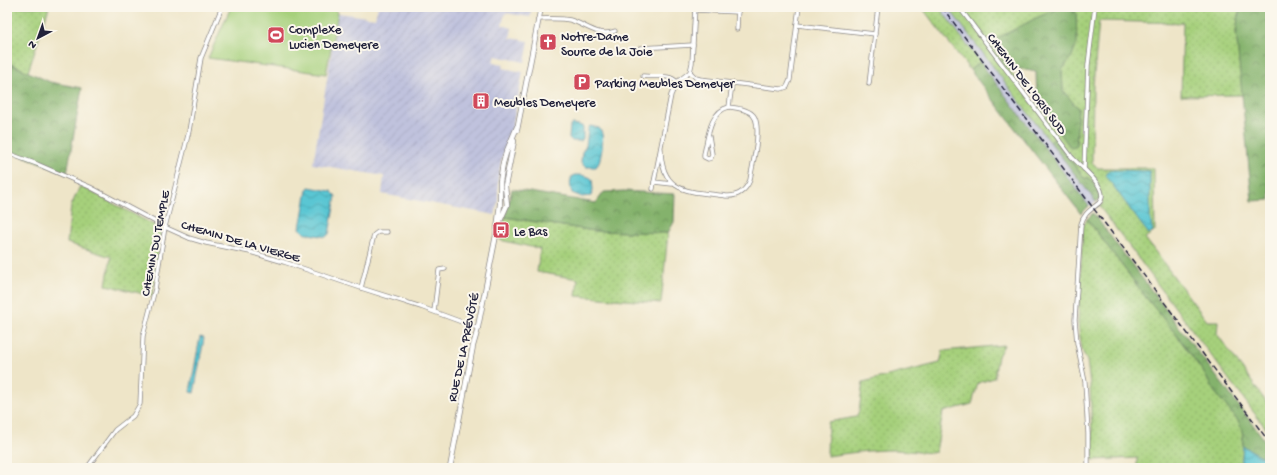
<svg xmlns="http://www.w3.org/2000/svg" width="1277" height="475" font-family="'Gochi Hand',sans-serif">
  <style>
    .industrial { fill: url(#industrial-furrows) }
    .railway { fill: #c0c2dd }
    .green { fill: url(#green-dots); stroke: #64795c; fill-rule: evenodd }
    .forest { fill: url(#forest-crowns); stroke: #536a54 }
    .pitch { fill: #a6d07c; stroke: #64795c }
    .water { fill: url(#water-waves); stroke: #3e7487 }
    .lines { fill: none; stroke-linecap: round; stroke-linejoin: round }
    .minor-casing { stroke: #888482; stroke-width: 5 }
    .tertiary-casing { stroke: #888482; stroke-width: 6 }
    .minor { stroke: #fff; stroke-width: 3.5 }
    .tertiary { stroke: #fff; stroke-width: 4.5 }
    .rail { stroke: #22223b; stroke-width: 1.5; stroke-dasharray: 6 3; stroke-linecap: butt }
    .labels { text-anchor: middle; stroke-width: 4; stroke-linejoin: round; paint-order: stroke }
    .poi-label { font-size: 13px; fill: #22223b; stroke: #fbf7ec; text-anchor: start }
    .street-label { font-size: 13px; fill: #22223b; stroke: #fbf7ec }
  </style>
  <defs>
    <pattern id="industrial-furrows" width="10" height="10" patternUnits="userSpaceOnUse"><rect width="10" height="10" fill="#c0c2dd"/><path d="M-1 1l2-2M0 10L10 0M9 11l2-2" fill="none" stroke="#a5a6bf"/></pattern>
    <pattern id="green-dots" width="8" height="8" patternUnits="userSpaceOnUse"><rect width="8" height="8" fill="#a6d07c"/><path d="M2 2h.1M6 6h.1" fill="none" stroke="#8fb26c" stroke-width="1.8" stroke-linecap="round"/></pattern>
    <pattern id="forest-crowns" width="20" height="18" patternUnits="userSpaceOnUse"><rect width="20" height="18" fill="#84b26c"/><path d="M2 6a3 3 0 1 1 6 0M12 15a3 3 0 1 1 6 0" fill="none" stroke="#6c905a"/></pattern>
    <pattern id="water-waves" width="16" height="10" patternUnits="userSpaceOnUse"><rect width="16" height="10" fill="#5ac6d3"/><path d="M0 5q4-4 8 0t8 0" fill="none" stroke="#4aa0ac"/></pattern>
  </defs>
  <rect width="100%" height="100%" fill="#fbf7ec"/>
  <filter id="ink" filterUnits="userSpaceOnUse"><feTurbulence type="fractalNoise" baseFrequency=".025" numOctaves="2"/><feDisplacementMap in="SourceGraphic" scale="8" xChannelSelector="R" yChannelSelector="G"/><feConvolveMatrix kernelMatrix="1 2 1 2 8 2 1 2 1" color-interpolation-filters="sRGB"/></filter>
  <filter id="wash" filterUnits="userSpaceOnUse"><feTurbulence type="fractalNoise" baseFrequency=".012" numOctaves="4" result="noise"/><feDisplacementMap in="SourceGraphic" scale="16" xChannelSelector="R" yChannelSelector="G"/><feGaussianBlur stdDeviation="0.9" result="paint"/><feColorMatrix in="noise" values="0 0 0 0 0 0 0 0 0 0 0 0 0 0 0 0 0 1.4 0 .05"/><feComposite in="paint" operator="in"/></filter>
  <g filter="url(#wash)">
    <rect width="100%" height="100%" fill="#eee5c8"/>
    <polygon class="industrial" points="378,7 532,7 530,17 505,13 502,25 512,28 510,38 529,41 525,62 495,56 493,62 504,64 503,68 523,72 510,139 502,157 498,178 498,201 495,215 382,194 384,176 313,164 338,13 375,18"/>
    <polygon class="railway" points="939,7 948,7 1027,111 1096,202 1089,206"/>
    <g class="green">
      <polygon points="7,7 49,7 28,72 7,62"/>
      <polygon points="926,7 939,7 980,62 970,70 923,9"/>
      <path d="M 948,7 L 1240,7 L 1236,31 L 1243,95 L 1181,96 L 1183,23 L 1099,21 L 1093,86 L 1092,162 L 1098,168 L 1154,168 L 1155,231 L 1145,238 L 1207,321 L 1218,321 L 1217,334 L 1270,407 L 1270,434 L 1099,206 L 1103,203 L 1097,188 L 1088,177 L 1085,179 L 1054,139 L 1050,142 ZM 990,42 L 1072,56 L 1062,70 L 1063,91 L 1078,108 L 1071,148 L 1037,102 L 1032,102 Z"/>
      <polygon points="80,186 154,225 161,231 152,296 106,285 111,257 67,243 71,206"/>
      <polygon points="505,217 595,231 668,233 661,303 576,296 578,279 537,272 540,249 500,240"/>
      <polygon points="1087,219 1148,300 1176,334 1204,373 1214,391 1239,422 1243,434 1243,446 1241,468 1137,468 1137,458 1093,460 1090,384 1087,361 1082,350 1078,323 1083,225"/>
      <path d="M 1004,345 L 998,356 L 994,378 L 978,383 L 972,404 L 943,412 L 936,452 C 927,454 904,450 893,450 C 870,450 849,453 827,456 L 828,422 L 856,417 L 859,411 L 863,382 L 940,363 L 943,351 Z"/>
    </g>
    <g class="forest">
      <polygon points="1061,7 1076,12 1077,43 1072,56 1062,70 1063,91 1078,108 1076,147 1071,148 1037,102 1036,72 1011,67 1008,69 990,42 1036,18"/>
      <polygon points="1240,7 1270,7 1270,200 1252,201 1236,31"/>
      <polygon points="7,62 50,82 82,88 67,173 7,150"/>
      <polygon points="980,62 1089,206 1081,214 970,70"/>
      <polygon points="1054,139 1085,179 1088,177 1097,188 1100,199 1096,202 1050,142"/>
      <polygon points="512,189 596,203 604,192 624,191 675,194 674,222 668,233 595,231 505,217"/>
      <polygon points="1093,213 1270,447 1270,461 1243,446 1243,434 1239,422 1214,391 1204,373 1176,334 1148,300 1087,219"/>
    </g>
    <polygon class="pitch" points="231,7 335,7 338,13 326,74 208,58"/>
    <g class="water">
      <polygon points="572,124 579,125 583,127 583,138 581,141 572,141 569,138 570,126"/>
      <path d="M 590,126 L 599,128 C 601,130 601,131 602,134 C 604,140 601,163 596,167 L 585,167 L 581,162 L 582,152 L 586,146 L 588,129 Z"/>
      <polygon points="1109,170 1150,171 1150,219 1153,231 1149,234 1141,224 1106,176"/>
      <path d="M 574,175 C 580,175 587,175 592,179 L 593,190 L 591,196 L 582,197 L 572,193 C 570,187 569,179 574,175 Z"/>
      <polygon points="309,187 331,191 336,196 329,234 326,237 304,233 300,228 307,190"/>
      <polygon points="200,337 204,338 194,393 190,392"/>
      <polygon points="1243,446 1270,461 1270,468 1241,468"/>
    </g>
  </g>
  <g filter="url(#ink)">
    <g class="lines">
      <g class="minor-casing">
        <g id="minor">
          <polyline points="695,7 692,63 690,72 696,78 700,79 781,89 787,87 790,80 799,7"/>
          <path d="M 959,7 L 1071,156 C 1079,166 1112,189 1099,203 C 1091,210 1084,213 1081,224 L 1075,320 L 1077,343 L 1085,382 L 1088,434 L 1088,468"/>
          <polyline points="695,10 738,12"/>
          <path d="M 538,19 C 549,19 560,18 570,20 C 585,24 599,38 615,31"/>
          <polyline points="797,25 875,34"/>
          <polyline points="737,29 738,7"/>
          <polyline points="640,48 693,45"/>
          <path d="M 643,76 C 654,78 669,73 677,82 L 690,72"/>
          <polyline points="869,84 878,7"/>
          <path d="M 709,136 L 712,154 L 711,158 L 708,159 L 704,157 L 704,154 C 708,137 710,111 729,107 L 732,84"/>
          <path d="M 661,149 C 661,195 691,191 726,196 C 738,197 746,190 750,180 C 752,166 763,126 753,115 C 747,109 737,108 729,107"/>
          <polyline points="7,153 37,164 90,187 169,229 189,238 206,243 250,252 284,262 361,288 421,307 478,328"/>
          <polyline points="1084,169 1088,65 1095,7"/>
          <polyline points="672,184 654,182 671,95 677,82"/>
          <polyline points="653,189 654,182"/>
          <polyline points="361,288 374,235 378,232 387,232"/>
          <polyline points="434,311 439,270 445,269"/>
          <polyline points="87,468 115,430 133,416 140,404 143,336 155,289 165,227 189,131 201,58 222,7"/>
        </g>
      </g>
      <g class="tertiary-casing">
        <g id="tertiary">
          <polyline points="517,130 541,7"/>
          <polyline points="499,223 507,205 505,186 514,141"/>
          <polyline points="450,468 473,346 477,332 497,230 500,204 500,182 503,163 506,153 517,127"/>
        </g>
      </g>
      <use href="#minor" class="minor"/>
      <use href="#tertiary" class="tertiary"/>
      <polyline class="rail" points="942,7 1270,443"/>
    </g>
  </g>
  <defs>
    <g id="stadium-square" transform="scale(0.9)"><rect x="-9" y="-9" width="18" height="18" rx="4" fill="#d1495b" stroke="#fbf7ec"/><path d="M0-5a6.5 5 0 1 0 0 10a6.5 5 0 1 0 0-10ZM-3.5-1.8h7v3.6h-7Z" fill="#fff"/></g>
    <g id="church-square" transform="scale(0.9)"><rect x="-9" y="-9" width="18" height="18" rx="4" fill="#d1495b" stroke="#fbf7ec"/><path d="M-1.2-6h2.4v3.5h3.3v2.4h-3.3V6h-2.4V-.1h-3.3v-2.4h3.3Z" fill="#fff"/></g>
    <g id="parking-square" transform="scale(0.9)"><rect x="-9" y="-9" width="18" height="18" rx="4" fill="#d1495b" stroke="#fbf7ec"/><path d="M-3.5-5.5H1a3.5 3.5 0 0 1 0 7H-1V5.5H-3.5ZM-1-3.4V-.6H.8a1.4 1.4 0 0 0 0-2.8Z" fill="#fff"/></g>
    <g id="building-square" transform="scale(0.9)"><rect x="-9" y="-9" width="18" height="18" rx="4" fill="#d1495b" stroke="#fbf7ec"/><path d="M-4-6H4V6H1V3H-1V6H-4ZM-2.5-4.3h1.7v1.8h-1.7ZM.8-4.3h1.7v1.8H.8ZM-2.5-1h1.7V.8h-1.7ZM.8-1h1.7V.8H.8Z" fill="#fff"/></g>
    <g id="bus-square" transform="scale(0.9)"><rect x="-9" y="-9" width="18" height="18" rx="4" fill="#d1495b" stroke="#fbf7ec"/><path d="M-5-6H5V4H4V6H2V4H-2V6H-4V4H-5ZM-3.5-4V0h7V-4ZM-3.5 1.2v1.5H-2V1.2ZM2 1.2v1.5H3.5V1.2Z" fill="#fff"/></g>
  </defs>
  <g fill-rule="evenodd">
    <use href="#stadium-square" x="276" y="35"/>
    <use href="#church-square" x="548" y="42"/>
    <use href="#parking-square" x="582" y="82"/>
    <use href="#building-square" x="481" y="101"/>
    <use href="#bus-square" x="501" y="230"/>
  </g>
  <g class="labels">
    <g class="poi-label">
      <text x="289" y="33">Complexe<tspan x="289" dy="15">Lucien Demeyere</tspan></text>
      <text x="561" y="40">Notre-Dame<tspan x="561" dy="15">Source de la Joie</tspan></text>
      <text x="595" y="87">Parking Meubles Demeyer</text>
      <text x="494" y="106">Meubles Demeyere</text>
      <text x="514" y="235">Le Bas</text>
    </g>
    <g class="street-label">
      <text transform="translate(1028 83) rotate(53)" y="5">CHEMIN DE L'ORIS SUD</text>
      <text transform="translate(241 240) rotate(16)" y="5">CHEMIN DE LA VIERGE</text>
      <text transform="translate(154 243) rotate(-79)" y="5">CHEMIN DU TEMPLE</text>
      <text transform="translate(462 347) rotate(-78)" y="5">RUE DE LA PRÉVÔTÉ</text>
    </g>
  </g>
  <rect width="1277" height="475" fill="none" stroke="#fbf7ec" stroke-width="24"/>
  <g transform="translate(38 38) rotate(221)" stroke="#fbf7ec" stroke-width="3" paint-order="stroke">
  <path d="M0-3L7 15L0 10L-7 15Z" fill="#22223b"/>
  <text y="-6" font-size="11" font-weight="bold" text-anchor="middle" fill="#22223b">N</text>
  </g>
</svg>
